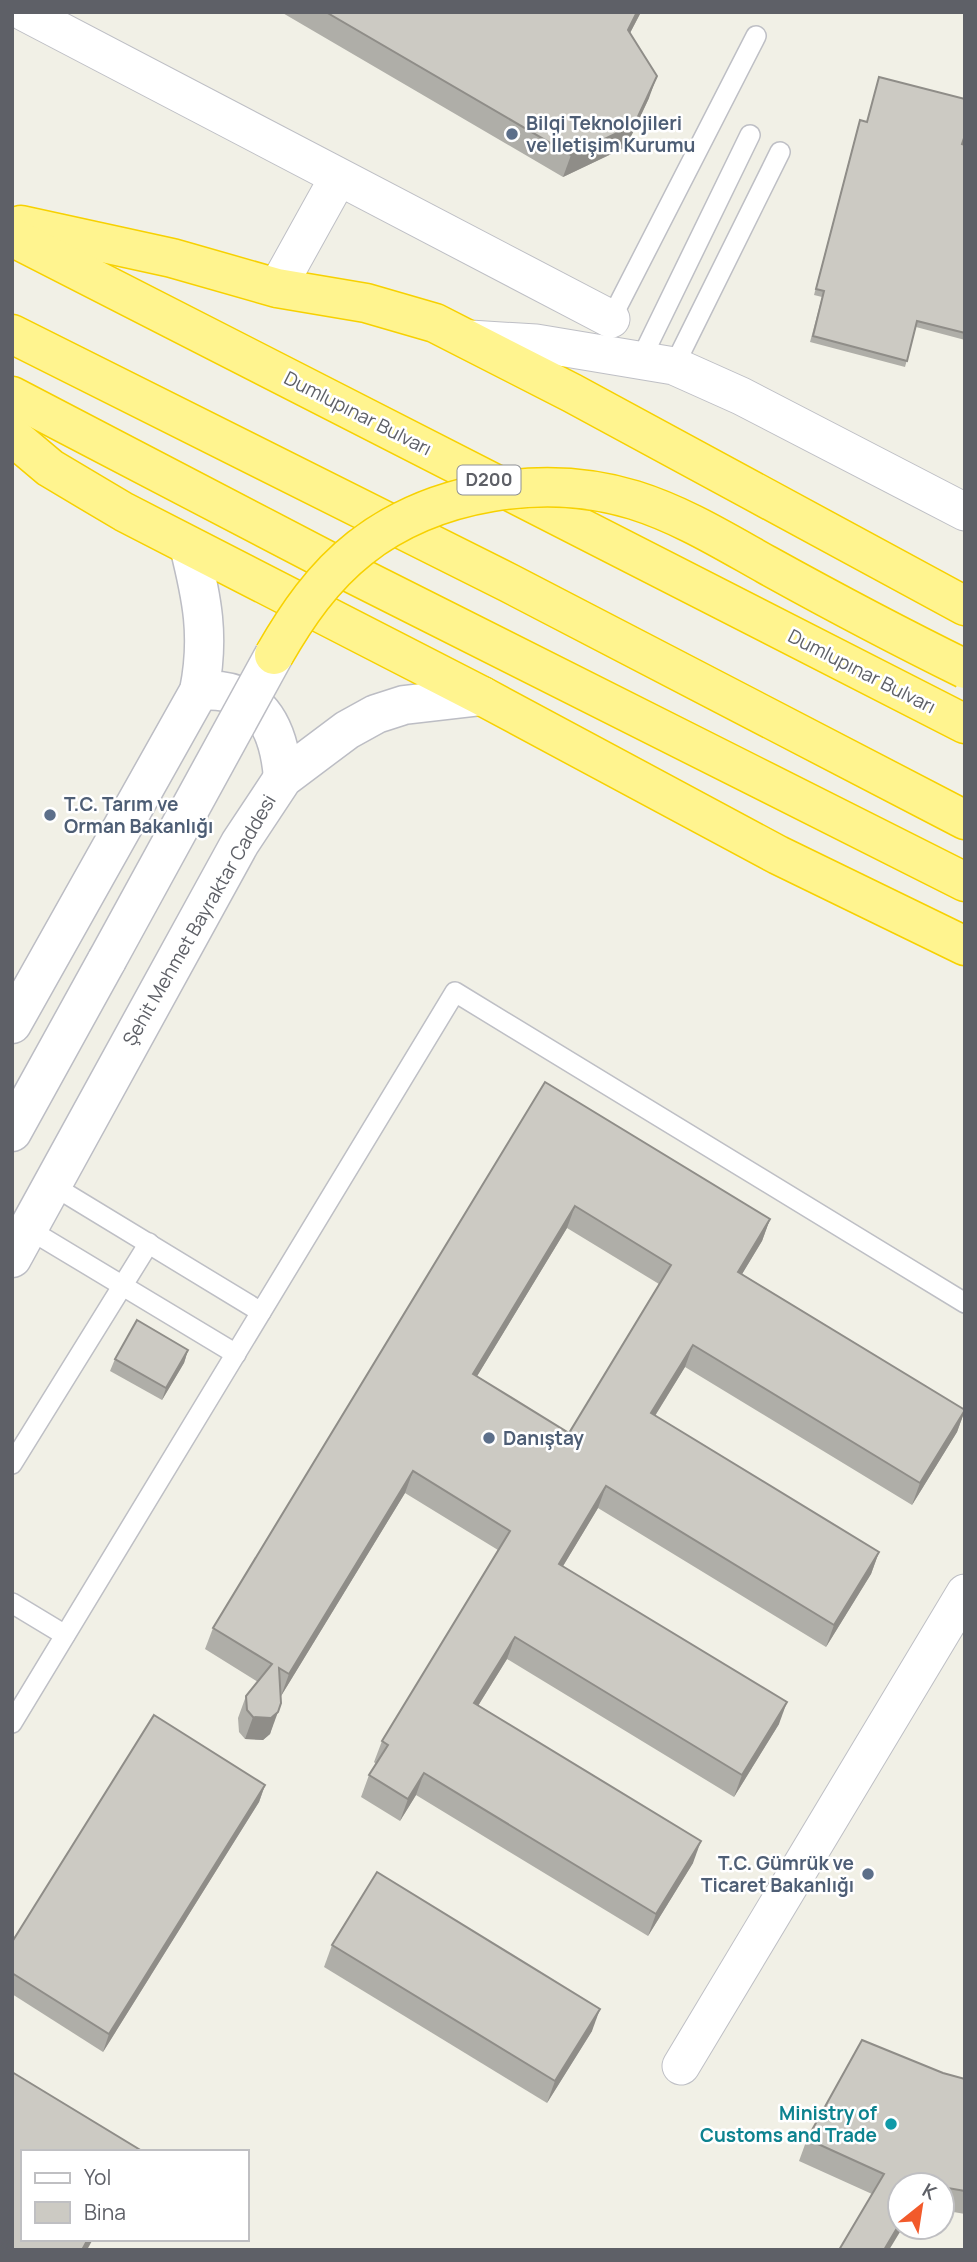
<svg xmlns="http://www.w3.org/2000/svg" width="977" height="2262" font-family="Manrope,sans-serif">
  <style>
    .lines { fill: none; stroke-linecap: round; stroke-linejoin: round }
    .lane-casing { stroke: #bebfc5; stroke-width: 22 }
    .street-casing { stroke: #bebfc5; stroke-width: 39 }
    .secondary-casing { stroke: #bcbdc4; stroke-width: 41 }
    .highway-casing { stroke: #f7d100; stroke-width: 41 }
    .lane { stroke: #fff; stroke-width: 19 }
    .street { stroke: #fff; stroke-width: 37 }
    .secondary { stroke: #fff; stroke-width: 38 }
    .highway { stroke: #fff48f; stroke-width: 38 }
    .secondary-bridge-casing { stroke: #bcbdc4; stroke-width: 41; stroke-linecap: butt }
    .highway-bridge-casing { stroke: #f7d100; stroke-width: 41; stroke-linecap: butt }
    .secondary-bridge { stroke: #fff; stroke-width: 38 }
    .highway-bridge { stroke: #fff48f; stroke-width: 38 }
    .wall { fill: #afaea8; fill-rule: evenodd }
    .shaded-wall { fill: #8f8d88 }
    .building { fill: #cccac3; stroke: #8f8d88; stroke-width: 2; fill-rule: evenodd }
    .service-dot { fill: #5c6f8a; stroke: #fff; stroke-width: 2.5 }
    .culture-dot { fill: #0f9aa8; stroke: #fff; stroke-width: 2.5 }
    .labels { text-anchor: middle; stroke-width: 5; stroke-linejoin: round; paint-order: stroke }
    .shield { fill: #fff; stroke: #8e9095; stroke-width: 2 }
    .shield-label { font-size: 18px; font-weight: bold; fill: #5e6067 }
    .service-label { font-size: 19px; font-weight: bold; fill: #4e5e75; stroke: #fff; text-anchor: start }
    .street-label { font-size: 19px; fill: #5e6067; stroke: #fff }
    .culture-label { font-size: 19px; font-weight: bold; fill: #0d838f; stroke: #fff; text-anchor: end }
  </style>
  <rect width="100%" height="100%" fill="#f1f0e6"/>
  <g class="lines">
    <g class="lane-casing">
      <g id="lane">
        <polyline points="611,319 756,36"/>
        <polyline points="641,359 750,135"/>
        <polyline points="674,366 780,152"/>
        <polyline points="52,1185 261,1312"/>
        <polyline points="30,1230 236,1354"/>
        <polyline points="12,1464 149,1243"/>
        <polyline points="12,1603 65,1635"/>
        <polyline points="12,1723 455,992 965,1303"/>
      </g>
    </g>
    <g class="street-casing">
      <g id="street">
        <polyline points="24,12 611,319"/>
        <polyline points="277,288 338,178"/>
        <polyline points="470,339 536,343 674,366 741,396 965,512"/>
        <polyline points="681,2066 965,1593"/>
      </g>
    </g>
    <g class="secondary-casing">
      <g id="secondary">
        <path d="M 199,691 C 258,685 279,726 283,778"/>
        <path d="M 12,1024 L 199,691 C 210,637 202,598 189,546"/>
        <polyline points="12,1132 107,960"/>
        <polyline points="12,1258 240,843 283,778 347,730 376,714 404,705 482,696"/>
      </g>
    </g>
    <g class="highway-casing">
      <g id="highway">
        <polyline points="21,225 172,258 277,288 366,303 435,323 572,393 965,606"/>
        <polyline points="12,237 965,724"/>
        <polyline points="12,334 509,583 965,820"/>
        <polyline points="12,396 353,574 965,882"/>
        <polyline points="12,436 50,468 124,512 482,696 778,855 965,946"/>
      </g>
    </g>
    <use href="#lane" class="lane"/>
    <use href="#street" class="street"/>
    <use href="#secondary" class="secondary"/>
    <use href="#highway" class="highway"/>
    <g class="secondary-bridge-casing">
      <polyline id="secondary-bridge" points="107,960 274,655"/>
    </g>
    <g class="highway-bridge-casing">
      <path id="highway-bridge" d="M 274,655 C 297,615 323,577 360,548 C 434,490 545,473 634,500 C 682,515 724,541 767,565 C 832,601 898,636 965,669"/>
    </g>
    <use href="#secondary-bridge" class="secondary-bridge"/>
    <use href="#highway-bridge" class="highway-bridge"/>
  </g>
  <g class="wall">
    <polygon points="281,12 641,12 630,33 649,98 626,147 563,177"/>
    <polygon points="879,77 962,144 965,145 965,340 916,327 905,367 810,342 822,297 814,295 858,126 860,120 867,122"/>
    <path d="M 545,1082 L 770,1219 L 762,1241 L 742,1274 L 965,1410 L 957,1432 L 912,1505 L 685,1367 L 655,1416 L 879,1552 L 871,1574 L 826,1647 L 598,1508 L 563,1566 L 779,1724 L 734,1797 L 507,1659 L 478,1706 L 693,1863 L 648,1936 L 416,1795 L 400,1821 L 361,1797 L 369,1775 L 376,1764 L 374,1762 L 382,1741 L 498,1550 L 405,1493 L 281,1696 L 270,1734 L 263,1740 L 245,1739 L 239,1732 L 238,1718 L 246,1696 L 258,1682 L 205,1649 L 213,1628 ZM 567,1228 L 659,1284 L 569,1433 L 477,1376 Z"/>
    <polygon points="188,1350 184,1363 162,1400 110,1371 115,1359"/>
    <polygon points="265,1785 259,1802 103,2052 12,1994 12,1942"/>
    <polygon points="332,1945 592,2031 547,2103 324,1967"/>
    <polygon points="943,2073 965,2079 965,2214 942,2210 942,2185 900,2185 872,2194 799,2161 807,2139"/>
  </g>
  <g class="shaded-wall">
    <polygon points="637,12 641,12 620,52 628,30"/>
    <polygon points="657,76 649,98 626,147 563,177 571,155"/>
    <polygon points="575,1206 567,1228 465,1396 473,1374"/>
    <polygon points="770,1219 762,1241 730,1294 738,1272"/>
    <polygon points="693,1345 685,1367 643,1435 651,1413"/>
    <polygon points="188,1350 184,1363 162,1400 166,1388"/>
    <polygon points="965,1410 957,1432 912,1505 920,1483"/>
    <polygon points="413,1471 405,1493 281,1696 289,1674"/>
    <polygon points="606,1486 598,1508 551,1586 559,1564"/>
    <polygon points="879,1552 871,1574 826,1647 834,1625"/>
    <polygon points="515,1637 507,1659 466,1725 474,1703"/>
    <polygon points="787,1702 779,1724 734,1797 742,1775"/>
    <polygon points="278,1712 270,1734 263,1740 245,1739 253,1717"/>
    <polygon points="424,1773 416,1795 400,1821 408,1799"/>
    <polygon points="265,1785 259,1802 103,2052 109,2034"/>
    <polygon points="701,1841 693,1863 648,1936 656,1914"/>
    <polygon points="600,2009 592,2031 547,2103 555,2081"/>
    <polygon points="900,2223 900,2227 903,2227 889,2250 884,2250"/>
    <polygon points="88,2239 93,2239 87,2250 82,2250"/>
  </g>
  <g class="building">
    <polygon points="326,12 637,12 628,30 657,76 634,125 571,155"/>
    <polygon points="879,77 965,99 965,135 962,144 965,145 965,333 917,321 907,361 813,336 824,291 816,289 860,120 867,122"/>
    <path d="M 545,1082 L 770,1219 L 738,1272 L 965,1410 L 920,1483 L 693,1345 L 651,1413 L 879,1552 L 834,1625 L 606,1486 L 559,1564 L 787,1702 L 742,1775 L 515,1637 L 474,1703 L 701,1841 L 656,1914 L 424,1773 L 408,1799 L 369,1775 L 388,1745 L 382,1741 L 510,1531 L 413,1471 L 289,1674 L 279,1668 L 281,1703 L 278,1712 L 271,1718 L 253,1717 L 247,1710 L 246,1696 L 272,1664 L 213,1628 ZM 575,1206 L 671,1265 L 569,1433 L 473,1374 Z"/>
    <polygon points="137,1320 188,1350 166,1388 115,1359"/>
    <polygon points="154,1715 265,1785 109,2034 12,1973 12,1942"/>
    <polygon points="377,1872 600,2009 555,2081 332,1945"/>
    <polygon points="862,2040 943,2073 965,2079 965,2191 942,2187 942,2185 923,2184 923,2185 900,2185 900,2223 884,2250 839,2250 884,2174 807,2139"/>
    <polygon points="12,2072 142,2151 23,2152 23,2239 88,2239 82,2250 12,2250"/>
  </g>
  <g class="service-dot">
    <circle cx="512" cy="134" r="7"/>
    <circle cx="50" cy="815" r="7"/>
    <circle cx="489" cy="1438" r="7"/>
    <circle cx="868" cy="1874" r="7"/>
  </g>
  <circle class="culture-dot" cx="891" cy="2124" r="7"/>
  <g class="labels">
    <rect class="shield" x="457.5" y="465.5" width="63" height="29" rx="5"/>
    <g class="shield-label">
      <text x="489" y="486">D200</text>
    </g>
    <g class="service-label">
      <text x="526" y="130">Bilgi Teknolojileri<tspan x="526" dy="22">ve İletişim Kurumu</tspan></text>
      <text x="64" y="811">T.C. Tarım ve<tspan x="64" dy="22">Orman Bakanlığı</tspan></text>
      <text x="503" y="1445">Danıştay</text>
      <text x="854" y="1870" text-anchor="end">T.C. Gümrük ve<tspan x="854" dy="22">Ticaret Bakanlığı</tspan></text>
    </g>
    <g class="street-label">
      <text transform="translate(358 413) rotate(27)" y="7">Dumlupınar Bulvarı</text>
      <text transform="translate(862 671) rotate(27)" y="7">Dumlupınar Bulvarı</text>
      <text transform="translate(199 920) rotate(-60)" y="7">Şehit Mehmet Bayraktar Caddesi</text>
    </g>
    <g class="culture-label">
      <text x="877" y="2120">Ministry of<tspan x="877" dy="22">Customs and Trade</tspan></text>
    </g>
  </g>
  <rect width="977" height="2262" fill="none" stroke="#5e6067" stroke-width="28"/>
  <rect x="21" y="2150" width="228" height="91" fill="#ffffff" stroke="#bfbfc2" stroke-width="2"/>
  <rect x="35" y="2173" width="35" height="10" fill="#ffffff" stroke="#bfbfc2" stroke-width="2"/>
  <text x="84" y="2185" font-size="21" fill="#5e6067">Yol</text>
  <rect x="35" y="2202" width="35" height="21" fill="#cccac3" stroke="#bfbfc2" stroke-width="2"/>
  <text x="84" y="2220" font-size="21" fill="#5e6067">Bina</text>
  <g transform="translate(921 2206) rotate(30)"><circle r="33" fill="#ffffff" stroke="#bfbfc2" stroke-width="2"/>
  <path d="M0-5L12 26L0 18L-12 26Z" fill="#f25a2b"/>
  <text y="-10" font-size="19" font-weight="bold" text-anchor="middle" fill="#5e6067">K</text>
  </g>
</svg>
